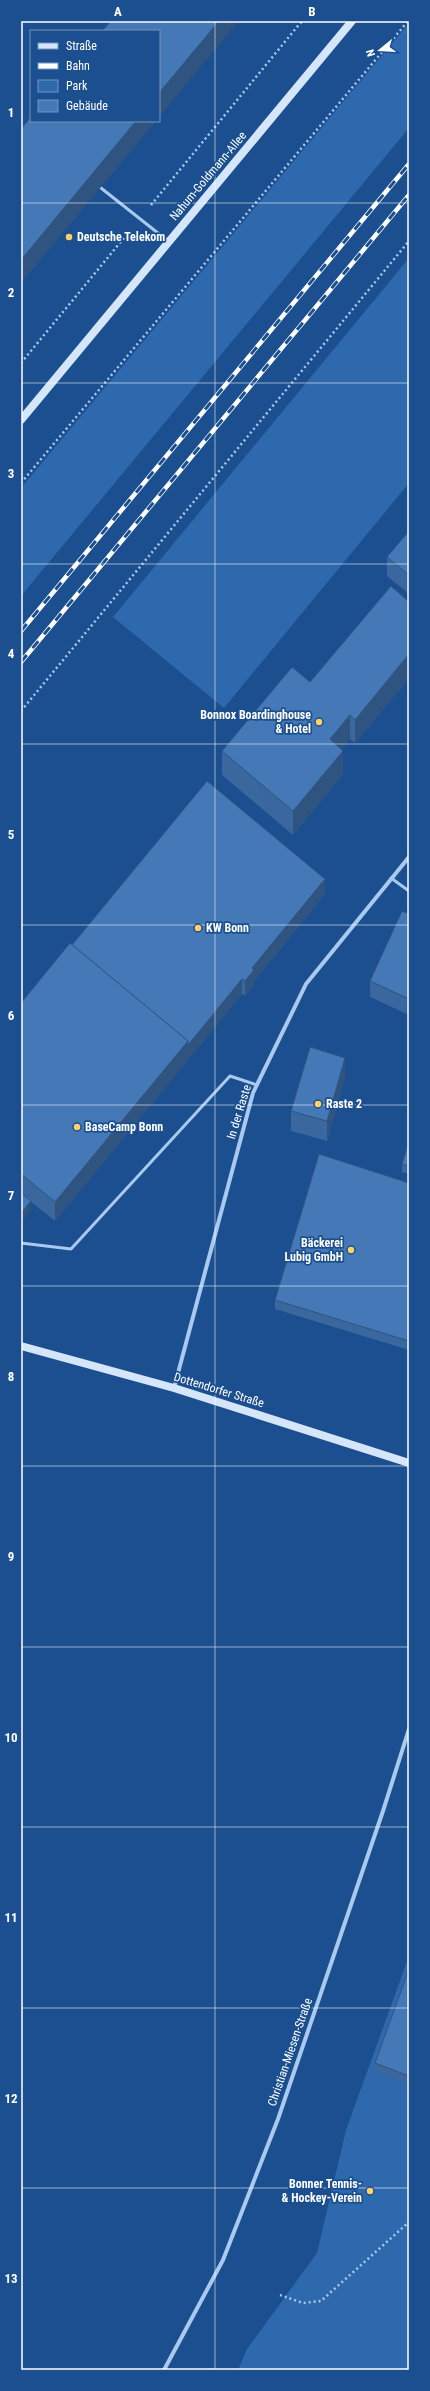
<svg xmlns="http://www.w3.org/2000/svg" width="430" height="2391" font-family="'Roboto Condensed',sans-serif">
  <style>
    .green { fill: #2e69ad }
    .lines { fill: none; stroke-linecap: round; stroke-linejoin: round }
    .path { stroke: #a9c9ee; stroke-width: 2.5; stroke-dasharray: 2 3; stroke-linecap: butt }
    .service { stroke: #a9c9ee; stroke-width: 3 }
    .minor { stroke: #a9c9ee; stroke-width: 4 }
    .secondary { stroke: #d6e6fa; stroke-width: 8 }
    .rail-casing { stroke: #fff; stroke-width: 4.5 }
    .rail { stroke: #1b4f8f; stroke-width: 3; stroke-dasharray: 9; stroke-linecap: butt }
    .wall { fill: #3a679d }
    .shaded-wall { fill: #305480 }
    .building { fill: #4478b7; stroke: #305480 }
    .grid { fill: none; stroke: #fff; stroke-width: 1; stroke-opacity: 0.55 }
    .poi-dot { fill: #ffd166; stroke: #1b4f8f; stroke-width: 1.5 }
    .labels { text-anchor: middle; stroke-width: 3.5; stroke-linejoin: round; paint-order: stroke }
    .street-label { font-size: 12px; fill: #fff; stroke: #1b4f8f }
    .poi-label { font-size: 12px; font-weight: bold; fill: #fff; stroke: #1b4f8f; text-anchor: start }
    .neatline { fill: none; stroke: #fff; stroke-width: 1.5 }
    .grid-label { font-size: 13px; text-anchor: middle; font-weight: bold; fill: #fff }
  </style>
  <rect width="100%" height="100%" fill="#1b4f8f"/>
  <g class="green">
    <polygon points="409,23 409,128 21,596 21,488"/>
    <polygon points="409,258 409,483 224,708 113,617"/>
    <polygon points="409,1956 409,2370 238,2370 247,2349 317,2253 346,2130"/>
  </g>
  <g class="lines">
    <g class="path">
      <polyline points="151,205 302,21"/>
      <polyline points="21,363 128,233"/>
      <polyline points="21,483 408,21"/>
      <polyline points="21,711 409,241"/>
      <polyline points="280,2295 303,2303 321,2301 409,2222"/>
    </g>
    <g class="service">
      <polyline points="101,188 168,241"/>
      <polyline points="391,878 409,891"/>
      <polyline points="21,1243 71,1249 230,1076 257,1085"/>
    </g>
    <g class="minor">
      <polyline points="174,1388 253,1093 306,984 409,857"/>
      <polyline points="164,2370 223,2260 278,2119 383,1811 409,1729"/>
    </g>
    <g class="secondary">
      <polyline points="21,420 352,21"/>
      <polyline points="21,1346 174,1388 409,1463"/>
    </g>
    <g class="rail-casing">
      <g id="rail">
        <polyline points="21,631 409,164"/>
        <polyline points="21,662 409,195"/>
      </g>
    </g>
    <use href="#rail" class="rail"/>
  </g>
  <g class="wall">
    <polygon points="409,531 409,594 387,576 387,557"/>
    <polygon points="409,602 409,678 355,743 350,739 341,749 343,774 293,835 222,775 222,751 310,682"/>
    <polygon points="325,894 254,981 254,985 245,996 242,994 55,1221 31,1202 31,1210 21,1222 21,1003 72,945"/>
    <polygon points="409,914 409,1015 370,997 370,981"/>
    <polygon points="345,1077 327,1141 291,1131 291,1111"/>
    <polygon points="409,1141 409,1174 402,1172 402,1164"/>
    <polygon points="409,1183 409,1350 275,1309 275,1300"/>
    <polygon points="409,1969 409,2084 375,2072 375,2063"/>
  </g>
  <g class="shaded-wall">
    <polygon points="219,21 239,21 159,117 159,93"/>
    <polygon points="136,121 156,121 21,283 21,260"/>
    <polygon points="409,654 409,678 355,743 355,720"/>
    <polygon points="350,715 350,739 330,763 330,739"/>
    <polygon points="343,751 343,774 293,835 293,811"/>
    <polygon points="325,879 325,894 254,981 254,985 245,996 245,981 252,968"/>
    <polygon points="242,979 242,994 188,1060 188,1045"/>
    <polygon points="188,1041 188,1060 55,1221 55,1202"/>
    <polygon points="345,1058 345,1077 327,1141 327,1121"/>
    <polygon points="31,1201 31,1210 21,1222 21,1213"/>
  </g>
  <g class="building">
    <polygon points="111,21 219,21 159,93 159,31 102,31"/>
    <polygon points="31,117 31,121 136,121 21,260 21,129"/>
    <polygon points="409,531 409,575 387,557"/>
    <polygon points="391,586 409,602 409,654 355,720 350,715 330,739 343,751 293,811 222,751 292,667 310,682"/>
    <polygon points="207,781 325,879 252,968 254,970 245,981 242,979 188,1045 188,1041 72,945"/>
    <polygon points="402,911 409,914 409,999 370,981"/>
    <polygon points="70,943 188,1041 55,1202 21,1174 21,1003"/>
    <polygon points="310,1047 345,1058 327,1121 291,1111"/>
    <polygon points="409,1141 409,1166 402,1164"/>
    <polygon points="319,1154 409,1183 409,1341 275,1300"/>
    <polygon points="21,1193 31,1201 21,1213"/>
    <polygon points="409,1969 409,2076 375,2063"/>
  </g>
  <path class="grid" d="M 215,21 L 215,2370M 21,203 L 409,203M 21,383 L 409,383M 21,564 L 409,564M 21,744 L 409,744M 21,925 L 409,925M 21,1105 L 409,1105M 21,1286 L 409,1286M 21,1466 L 409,1466M 21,1647 L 409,1647M 21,1827 L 409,1827M 21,2008 L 409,2008M 21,2188 L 409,2188"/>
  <g class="poi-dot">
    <circle cx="69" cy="237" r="4"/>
    <circle cx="319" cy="722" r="4"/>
    <circle cx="198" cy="928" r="4"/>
    <circle cx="318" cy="1104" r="4"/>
    <circle cx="77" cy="1127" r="4"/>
    <circle cx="351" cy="1250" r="4"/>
    <circle cx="370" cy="2191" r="4"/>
  </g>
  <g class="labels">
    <g class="street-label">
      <text transform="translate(208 176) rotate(-50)" y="4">Nahum-Goldmann-Allee</text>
      <text transform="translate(239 1112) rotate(-73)" y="4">In der Raste</text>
      <text transform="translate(219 1390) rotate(17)" y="4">Dottendorfer Straße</text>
      <text transform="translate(290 2052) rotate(-71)" y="4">Christian-Miesen-Straße</text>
    </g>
    <g class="poi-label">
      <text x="77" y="241">Deutsche Telekom</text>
      <text x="311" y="719" text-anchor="end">Bonnox Boardinghouse<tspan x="311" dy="14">&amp; Hotel</tspan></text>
      <text x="206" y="932">KW Bonn</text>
      <text x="326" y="1108">Raste 2</text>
      <text x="85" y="1131">BaseCamp Bonn</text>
      <text x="343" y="1247" text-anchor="end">Bäckerei<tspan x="343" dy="14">Lubig GmbH</tspan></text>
      <text x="362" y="2188" text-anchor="end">Bonner Tennis-<tspan x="362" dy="14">&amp; Hockey-Verein</tspan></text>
    </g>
  </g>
  <rect width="430" height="2391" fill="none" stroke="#1b4f8f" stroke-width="44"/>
  <rect x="30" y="30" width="130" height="92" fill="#1b4f8f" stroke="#7695bc"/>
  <rect x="38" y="43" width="20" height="6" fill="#d6e6fa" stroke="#7695bc"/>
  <text x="66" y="50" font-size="12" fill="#ffffff">Straße</text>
  <rect x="38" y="63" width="20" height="6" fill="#ffffff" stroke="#7695bc"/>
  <text x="66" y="70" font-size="12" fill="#ffffff">Bahn</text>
  <rect x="38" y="80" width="20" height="12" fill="#2e69ad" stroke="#7695bc"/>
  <text x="66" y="90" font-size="12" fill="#ffffff">Park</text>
  <rect x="38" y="100" width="20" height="12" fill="#4478b7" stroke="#7695bc"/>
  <text x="66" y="110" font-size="12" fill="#ffffff">Gebäude</text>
  <g transform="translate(380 50) rotate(252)" stroke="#1b4f8f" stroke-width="3" paint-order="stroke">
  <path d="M0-3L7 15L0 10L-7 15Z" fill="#ffffff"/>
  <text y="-6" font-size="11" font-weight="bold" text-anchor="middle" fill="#ffffff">N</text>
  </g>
  <rect x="22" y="22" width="386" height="2347" class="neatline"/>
  <g class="grid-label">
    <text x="118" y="16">A</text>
    <text x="312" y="16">B</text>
    <text x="11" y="117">1</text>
    <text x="11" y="297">2</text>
    <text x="11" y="478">3</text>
    <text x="11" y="658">4</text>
    <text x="11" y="839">5</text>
    <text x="11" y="1020">6</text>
    <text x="11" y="1200">7</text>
    <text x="11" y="1381">8</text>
    <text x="11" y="1561">9</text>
    <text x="11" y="1742">10</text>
    <text x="11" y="1922">11</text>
    <text x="11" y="2103">12</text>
    <text x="11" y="2283">13</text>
  </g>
</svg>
